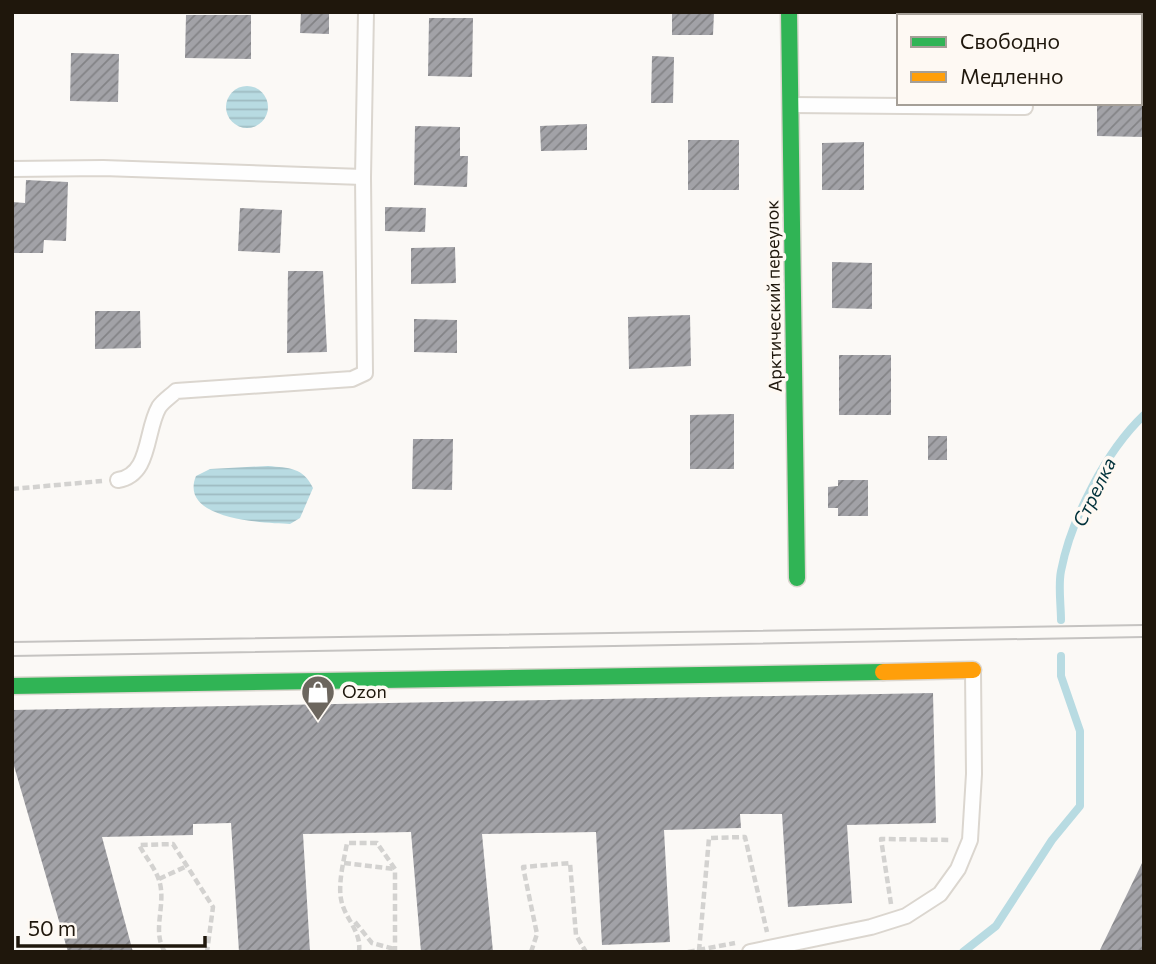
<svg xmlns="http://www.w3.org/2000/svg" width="1156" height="964" font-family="Commissioner,sans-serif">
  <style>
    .water { fill: url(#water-rules) }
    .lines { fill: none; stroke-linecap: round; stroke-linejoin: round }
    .stream { stroke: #b8dbe2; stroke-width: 8 }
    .building { fill: url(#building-hatch) }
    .lane-casing { stroke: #dbd6cf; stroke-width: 18 }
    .fast-casing { stroke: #dbd6cf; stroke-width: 19 }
    .slow-casing { stroke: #dbd6cf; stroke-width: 19 }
    .path { stroke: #d3d2d0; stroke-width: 4.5; stroke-dasharray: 7 3.5; stroke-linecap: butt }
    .lane { stroke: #fefefe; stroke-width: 14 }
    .fast { stroke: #30b455; stroke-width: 16 }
    .slow { stroke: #ff9f0a; stroke-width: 16 }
    .tram { stroke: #c5c3c1; stroke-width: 2 }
    .labels { text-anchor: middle; stroke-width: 7; stroke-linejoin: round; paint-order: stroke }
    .street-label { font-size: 18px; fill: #1f170c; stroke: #fef9f3 }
    .poi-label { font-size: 18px; fill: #1f170c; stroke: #fef9f3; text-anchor: start }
    .water-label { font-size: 19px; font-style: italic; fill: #00313a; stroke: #fef9f3 }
  </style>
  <defs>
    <pattern id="water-rules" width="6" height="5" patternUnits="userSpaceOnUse" patternTransform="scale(1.75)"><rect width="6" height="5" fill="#b8dbe2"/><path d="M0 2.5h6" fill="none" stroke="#9ebbc1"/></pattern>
    <pattern id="building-hatch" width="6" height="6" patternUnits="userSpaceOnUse" patternTransform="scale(1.75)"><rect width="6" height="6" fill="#a2a2a7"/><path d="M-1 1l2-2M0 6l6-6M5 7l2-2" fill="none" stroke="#838386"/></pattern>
  </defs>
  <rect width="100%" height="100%" fill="#fbf9f6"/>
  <g class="water">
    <circle cx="247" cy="107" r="21"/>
    <path d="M 268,466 C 289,468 303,467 313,488 L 300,518 L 290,524 C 265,523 178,520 196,476 L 210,469 Z"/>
  </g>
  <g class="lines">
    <g class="stream">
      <path d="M 1061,620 C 1061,605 1058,586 1061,571 C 1071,519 1106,451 1144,415"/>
      <polyline points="963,952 996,926 1052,840 1080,806 1080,731 1061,676 1061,656"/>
    </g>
  </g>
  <g class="building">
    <polygon points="301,12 329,12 329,34 300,33"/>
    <polygon points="672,12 714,12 713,35 672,35"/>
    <polygon points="186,15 251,15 251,59 185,58"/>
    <polygon points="429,18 473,18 472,77 428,76"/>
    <polygon points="71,53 119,54 118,102 70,101"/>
    <polygon points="652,56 674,57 673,103 651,103"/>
    <polygon points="1097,103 1144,103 1144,137 1097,136"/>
    <polygon points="587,124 587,150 541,151 540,126"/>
    <polygon points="415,126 460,127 460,156 468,156 467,187 414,185"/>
    <rect x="688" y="140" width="51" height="50"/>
    <polygon points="864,142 864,190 822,190 822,143"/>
    <polygon points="26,180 68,182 66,241 44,240 43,253 12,253 12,202 25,203"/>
    <polygon points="385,207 426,208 425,232 385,231"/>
    <polygon points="240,208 282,210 280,253 238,251"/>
    <polygon points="455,247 456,283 411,284 411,248"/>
    <polygon points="832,262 872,263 872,309 832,308"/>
    <polygon points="288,271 323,271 327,352 287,353"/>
    <polygon points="95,311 140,311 141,348 95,349"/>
    <polygon points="690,315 691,366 629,369 628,317"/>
    <polygon points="414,319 457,320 457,353 414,352"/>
    <rect x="839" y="355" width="52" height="60"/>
    <polygon points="734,414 734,469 690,469 690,415"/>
    <rect x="928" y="436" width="19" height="24"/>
    <polygon points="413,439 453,439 452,490 412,489"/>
    <polygon points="838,480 868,480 868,516 838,516 838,508 828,508 828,487 838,486"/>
    <polygon points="933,693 936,823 847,825 852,903 788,907 782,814 740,814 741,828 664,830 670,942 602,945 596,832 482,834 493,952 421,952 411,832 303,834 310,952 239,952 231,823 193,824 193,835 102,837 133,952 68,952 12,759 12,710"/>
    <polygon points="1144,859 1144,952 1099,952"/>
  </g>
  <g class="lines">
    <g class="lane-casing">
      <g id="lane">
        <polyline points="791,105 1025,107"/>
        <polyline points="12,169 103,168 363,177"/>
        <path d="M 118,480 C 151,475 145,431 159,407 C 163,401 171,396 176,391 L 352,379 L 365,373 L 363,177 L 366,12"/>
        <polyline points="750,952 871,927 906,916 940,894 958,869 970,840 974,774 973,671"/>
      </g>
    </g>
    <g class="fast-casing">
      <g id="fast">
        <polyline points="789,12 797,578"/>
        <polyline points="12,686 883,672"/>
      </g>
    </g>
    <g class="slow-casing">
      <polyline id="slow" points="883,672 973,670"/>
    </g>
    <g class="path">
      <polyline points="12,489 102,481"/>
      <polyline points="344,863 395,869"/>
      <polyline points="159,879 187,866"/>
      <polyline points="891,904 881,839 950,840"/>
      <polyline points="355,922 372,943 394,949"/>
      <polyline points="699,951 709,838 745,837 767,932"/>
      <path d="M 165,952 C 151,931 167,904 159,880 C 155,868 145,856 139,845 L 173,844 L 213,907 L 207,952"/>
      <path d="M 359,952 C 362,931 344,918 341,899 C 338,882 344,860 347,843 L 377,843 L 395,869 L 395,952"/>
      <polyline points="531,952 537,934 523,867 570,863 576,935 586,952"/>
      <polyline points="688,952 735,943"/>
    </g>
    <use href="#lane" class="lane"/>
    <use href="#fast" class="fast"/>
    <use href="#slow" class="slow"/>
    <g class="tram">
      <polyline points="12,642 1144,625"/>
      <polyline points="12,656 1144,637"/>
    </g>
  </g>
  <defs>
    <g id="shop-pin" transform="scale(1.75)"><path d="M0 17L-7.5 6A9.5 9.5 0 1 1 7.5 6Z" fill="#6c665e" stroke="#fef9f3"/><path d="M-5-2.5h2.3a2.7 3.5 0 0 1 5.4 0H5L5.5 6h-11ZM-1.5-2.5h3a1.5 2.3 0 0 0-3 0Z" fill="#fff"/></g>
  </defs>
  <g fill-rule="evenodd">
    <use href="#shop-pin" x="318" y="692"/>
  </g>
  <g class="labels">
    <g class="street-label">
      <text transform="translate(774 296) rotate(-91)" y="6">Арктический переулок</text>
    </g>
    <g class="poi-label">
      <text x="342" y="698">Ozon</text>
    </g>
    <g class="water-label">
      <text transform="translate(1094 492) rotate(-64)" y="7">Стрелка</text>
    </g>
  </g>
  <rect width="1156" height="964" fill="none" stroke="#1f170c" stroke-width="28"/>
  <rect x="897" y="14" width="245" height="91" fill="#fef9f3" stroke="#a59f97" stroke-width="2"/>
  <rect x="911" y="37" width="35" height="10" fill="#30b455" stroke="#a59f97" stroke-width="2"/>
  <text x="960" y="49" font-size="21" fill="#1f170c">Свободно</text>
  <rect x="911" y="72" width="35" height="10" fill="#ff9f0a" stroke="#a59f97" stroke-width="2"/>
  <text x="960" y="84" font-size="21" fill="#1f170c">Медленно</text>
  <path d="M18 936v10h187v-10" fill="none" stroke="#1f170c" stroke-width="3.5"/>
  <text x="28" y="936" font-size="21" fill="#1f170c" stroke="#fef9f3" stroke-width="5" paint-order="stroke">50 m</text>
</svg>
